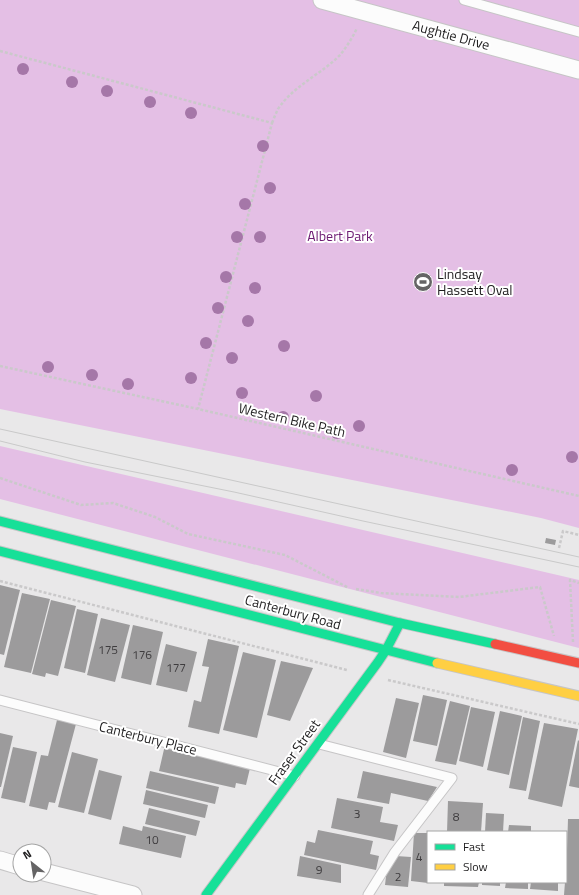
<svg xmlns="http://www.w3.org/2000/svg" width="579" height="895" font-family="'Titillium Web',sans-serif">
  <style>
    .green { fill: #e4bfe5 }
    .building { fill: #9c9b9c }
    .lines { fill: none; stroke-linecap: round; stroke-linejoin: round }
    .lane-casing { stroke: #c6c5c6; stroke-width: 11 }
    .street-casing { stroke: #c6c5c6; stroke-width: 19 }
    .fast-casing { stroke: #c6c5c6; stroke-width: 11 }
    .slow-casing { stroke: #c6c5c6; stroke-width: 11 }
    .jam-casing { stroke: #c6c5c6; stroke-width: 11 }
    .path { stroke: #cac9ca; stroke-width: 2.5; stroke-dasharray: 3 2; stroke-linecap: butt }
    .lane { stroke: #fcfcfc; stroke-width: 9 }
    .street { stroke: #fcfcfc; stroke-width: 17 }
    .fast { stroke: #16e098; stroke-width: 9 }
    .slow { stroke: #ffcf43; stroke-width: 9 }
    .jam { stroke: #f24e42; stroke-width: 9 }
    .tram { stroke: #c9c9c9; stroke-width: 1 }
    .tree { fill: #a577a8 }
    .labels { text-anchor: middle; stroke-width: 4; stroke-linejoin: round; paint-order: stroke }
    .number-label { font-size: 12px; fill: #3e3c3e }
    .street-label { font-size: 14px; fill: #1e1d1e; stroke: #fff }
    .park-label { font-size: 14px; fill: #6d1a72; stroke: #fff }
    .poi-label { font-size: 14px; fill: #1e1d1e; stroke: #fff; text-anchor: start }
  </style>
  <rect width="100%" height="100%" fill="#e9e8e9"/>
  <g class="green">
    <polygon points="0,0 579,0 579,528 541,518 0,409"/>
    <polygon points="0,446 579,580 579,648 0,499"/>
  </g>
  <g class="building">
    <polygon points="546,538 556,540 555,545 545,543"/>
    <polygon points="0,585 20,590 4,655 0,654"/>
    <polygon points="22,593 50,599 31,673 4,667"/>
    <polygon points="51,600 76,606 58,676 46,673 45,677 32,674"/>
    <polygon points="77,609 98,614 85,673 64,668"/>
    <polygon points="101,618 130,625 115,682 87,675"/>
    <polygon points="133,625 163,632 151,685 121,678"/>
    <polygon points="208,639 239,646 219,734 188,727 194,700 201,702 209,667 202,666"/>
    <polygon points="166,644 197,652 187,692 156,685"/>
    <polygon points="243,652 276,660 257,738 223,730"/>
    <polygon points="281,661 313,668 290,721 267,715"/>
    <polygon points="423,695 447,700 437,746 413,741"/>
    <polygon points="396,698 419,703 406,758 383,752"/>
    <polygon points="450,701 470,706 456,765 435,761"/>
    <polygon points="471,707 495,712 483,767 459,761"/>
    <polygon points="500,711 522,716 509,775 487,770"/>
    <polygon points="523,717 540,721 526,791 509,788"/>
    <polygon points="57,720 76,724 55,803 49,802 47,810 29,806 41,755 48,756"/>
    <polygon points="544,723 578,729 562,807 528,799"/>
    <polygon points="0,733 13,736 1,787 0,787"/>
    <polygon points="578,740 579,741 579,788 569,786"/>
    <polygon points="165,745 251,764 246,785 236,783 235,788 159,771"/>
    <polygon points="13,747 37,752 25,803 1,798"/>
    <polygon points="72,752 98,759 84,813 58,807"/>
    <polygon points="99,770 122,776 111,820 88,814"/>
    <polygon points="150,771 219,787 215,804 146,788"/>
    <polygon points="363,771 437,787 428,801 391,793 389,804 357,798"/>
    <polygon points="146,790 208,805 205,818 143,804"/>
    <polygon points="337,798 383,807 380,822 398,825 394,841 331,828"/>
    <polygon points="448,801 483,803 481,832 447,832"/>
    <polygon points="149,808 200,821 196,836 145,824"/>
    <polygon points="486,813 504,814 503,832 485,832"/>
    <polygon points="568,819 579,819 579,895 564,895 565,882 566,882"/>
    <polygon points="509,825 531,826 531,832 508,832"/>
    <polygon points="123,826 142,831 143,826 186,836 181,858 119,844"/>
    <polygon points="318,830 373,841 370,854 379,856 376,870 304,855 307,841 315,843"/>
    <polygon points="414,833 428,833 428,883 411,881"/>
    <polygon points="300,856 341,865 341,883 297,876"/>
    <polygon points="396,856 411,857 408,887 385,885 387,868"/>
    <polygon points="444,882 479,882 478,887 444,886"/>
    <polygon points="482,882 500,882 500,886 482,885"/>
    <polygon points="506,882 528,882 528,889 505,888"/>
    <polygon points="531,882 558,882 558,891 530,889"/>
  </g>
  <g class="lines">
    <g class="lane-casing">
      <g id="lane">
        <polyline points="464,0 579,32"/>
        <polyline points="0,700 295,776"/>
        <polyline points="319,744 452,778 395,852 368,895"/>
      </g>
    </g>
    <g class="street-casing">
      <g id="street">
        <polyline points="322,0 579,70"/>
        <polyline points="0,860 20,866"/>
        <polyline points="44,872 133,895"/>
      </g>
    </g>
    <g class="fast-casing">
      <g id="fast">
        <polyline points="0,521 400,623 495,644"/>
        <polyline points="0,551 437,663"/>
        <polyline points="206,895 378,662 386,650 400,623"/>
      </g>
    </g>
    <g class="slow-casing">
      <polyline id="slow" points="437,663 579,696"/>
    </g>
    <g class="jam-casing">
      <polyline id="jam" points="495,644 579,663"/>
    </g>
    <g class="path">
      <polyline points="0,51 272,123 198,409"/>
      <path d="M 272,123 C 274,118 276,113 278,109 C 294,85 322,74 341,54 C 347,46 353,37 357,28"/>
      <polyline points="0,366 198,409 579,496"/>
      <polyline points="0,478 81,505 113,503 155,517 188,534 285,555 349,588"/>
      <polyline points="559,548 563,531 579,535"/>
      <polyline points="0,581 347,670"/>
      <polyline points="356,589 381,593 459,597 540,587 554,636"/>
      <polyline points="573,642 570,580 579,583"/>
      <polyline points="388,680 579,724"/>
    </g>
    <use href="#lane" class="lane"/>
    <use href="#street" class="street"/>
    <use href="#fast" class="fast"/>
    <use href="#slow" class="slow"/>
    <use href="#jam" class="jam"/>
    <g class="tram">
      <polyline points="0,429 579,557"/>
      <polyline points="0,441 85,462 234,492 363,521 579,567"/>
    </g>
  </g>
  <g class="tree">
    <circle cx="23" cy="69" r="6"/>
    <circle cx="72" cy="82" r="6"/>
    <circle cx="107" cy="91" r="6"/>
    <circle cx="150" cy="102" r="6"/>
    <circle cx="191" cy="113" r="6"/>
    <circle cx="263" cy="146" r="6"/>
    <circle cx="270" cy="188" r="6"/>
    <circle cx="245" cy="204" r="6"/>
    <circle cx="237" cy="237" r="6"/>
    <circle cx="260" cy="237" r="6"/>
    <circle cx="226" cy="277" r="6"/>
    <circle cx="255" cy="288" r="6"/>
    <circle cx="218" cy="308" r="6"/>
    <circle cx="248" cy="321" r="6"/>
    <circle cx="206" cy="343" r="6"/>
    <circle cx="284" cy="346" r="6"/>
    <circle cx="232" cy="358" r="6"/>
    <circle cx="48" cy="367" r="6"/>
    <circle cx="92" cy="375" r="6"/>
    <circle cx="191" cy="378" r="6"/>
    <circle cx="128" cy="384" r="6"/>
    <circle cx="242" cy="393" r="6"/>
    <circle cx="316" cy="396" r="6"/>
    <circle cx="283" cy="417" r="6"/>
    <circle cx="359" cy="426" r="6"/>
    <circle cx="337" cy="433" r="6"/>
    <circle cx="572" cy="457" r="6"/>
    <circle cx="512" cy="470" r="6"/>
  </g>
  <defs>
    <g id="stadium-disc" transform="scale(1)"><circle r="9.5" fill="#656465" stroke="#fff"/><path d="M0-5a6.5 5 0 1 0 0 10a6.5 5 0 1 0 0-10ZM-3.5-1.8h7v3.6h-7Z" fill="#fff"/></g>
  </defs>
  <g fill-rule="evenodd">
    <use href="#stadium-disc" x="423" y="282"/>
  </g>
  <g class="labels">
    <g class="number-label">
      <text x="108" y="654">175</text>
      <text x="142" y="659">176</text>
      <text x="176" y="672">177</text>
      <text x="357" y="818">3</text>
      <text x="456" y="821">8</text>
      <text x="152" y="844">10</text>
      <text x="419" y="861">4</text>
      <text x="319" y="874">9</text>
      <text x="398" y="881">2</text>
    </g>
    <g class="street-label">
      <text transform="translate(451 35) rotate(15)" y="5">Aughtie Drive</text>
      <text transform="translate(292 420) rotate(13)" y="5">Western Bike Path</text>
      <text transform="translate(293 612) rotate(15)" y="5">Canterbury Road</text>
      <text transform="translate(148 738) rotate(14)" y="5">Canterbury Place</text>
      <text transform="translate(294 752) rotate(-54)" y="5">Fraser Street</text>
    </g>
    <g class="park-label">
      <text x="340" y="241">Albert Park</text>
    </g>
    <g class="poi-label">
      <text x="437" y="279">Lindsay<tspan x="437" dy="16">Hassett Oval</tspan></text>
    </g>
  </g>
  <rect x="427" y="831" width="140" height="52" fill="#ffffff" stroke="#a5a5a5"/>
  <rect x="435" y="844" width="20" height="6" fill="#16e098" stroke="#a5a5a5"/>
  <text x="463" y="851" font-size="12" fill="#1e1d1e">Fast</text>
  <rect x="435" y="864" width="20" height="6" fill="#ffcf43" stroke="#a5a5a5"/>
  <text x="463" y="871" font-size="12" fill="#1e1d1e">Slow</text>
  <g transform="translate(32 863) rotate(330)"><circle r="19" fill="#ffffff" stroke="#a5a5a5"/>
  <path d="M0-3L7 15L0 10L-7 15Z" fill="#656465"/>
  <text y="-6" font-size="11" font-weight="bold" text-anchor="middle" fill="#1e1d1e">N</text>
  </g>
</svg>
